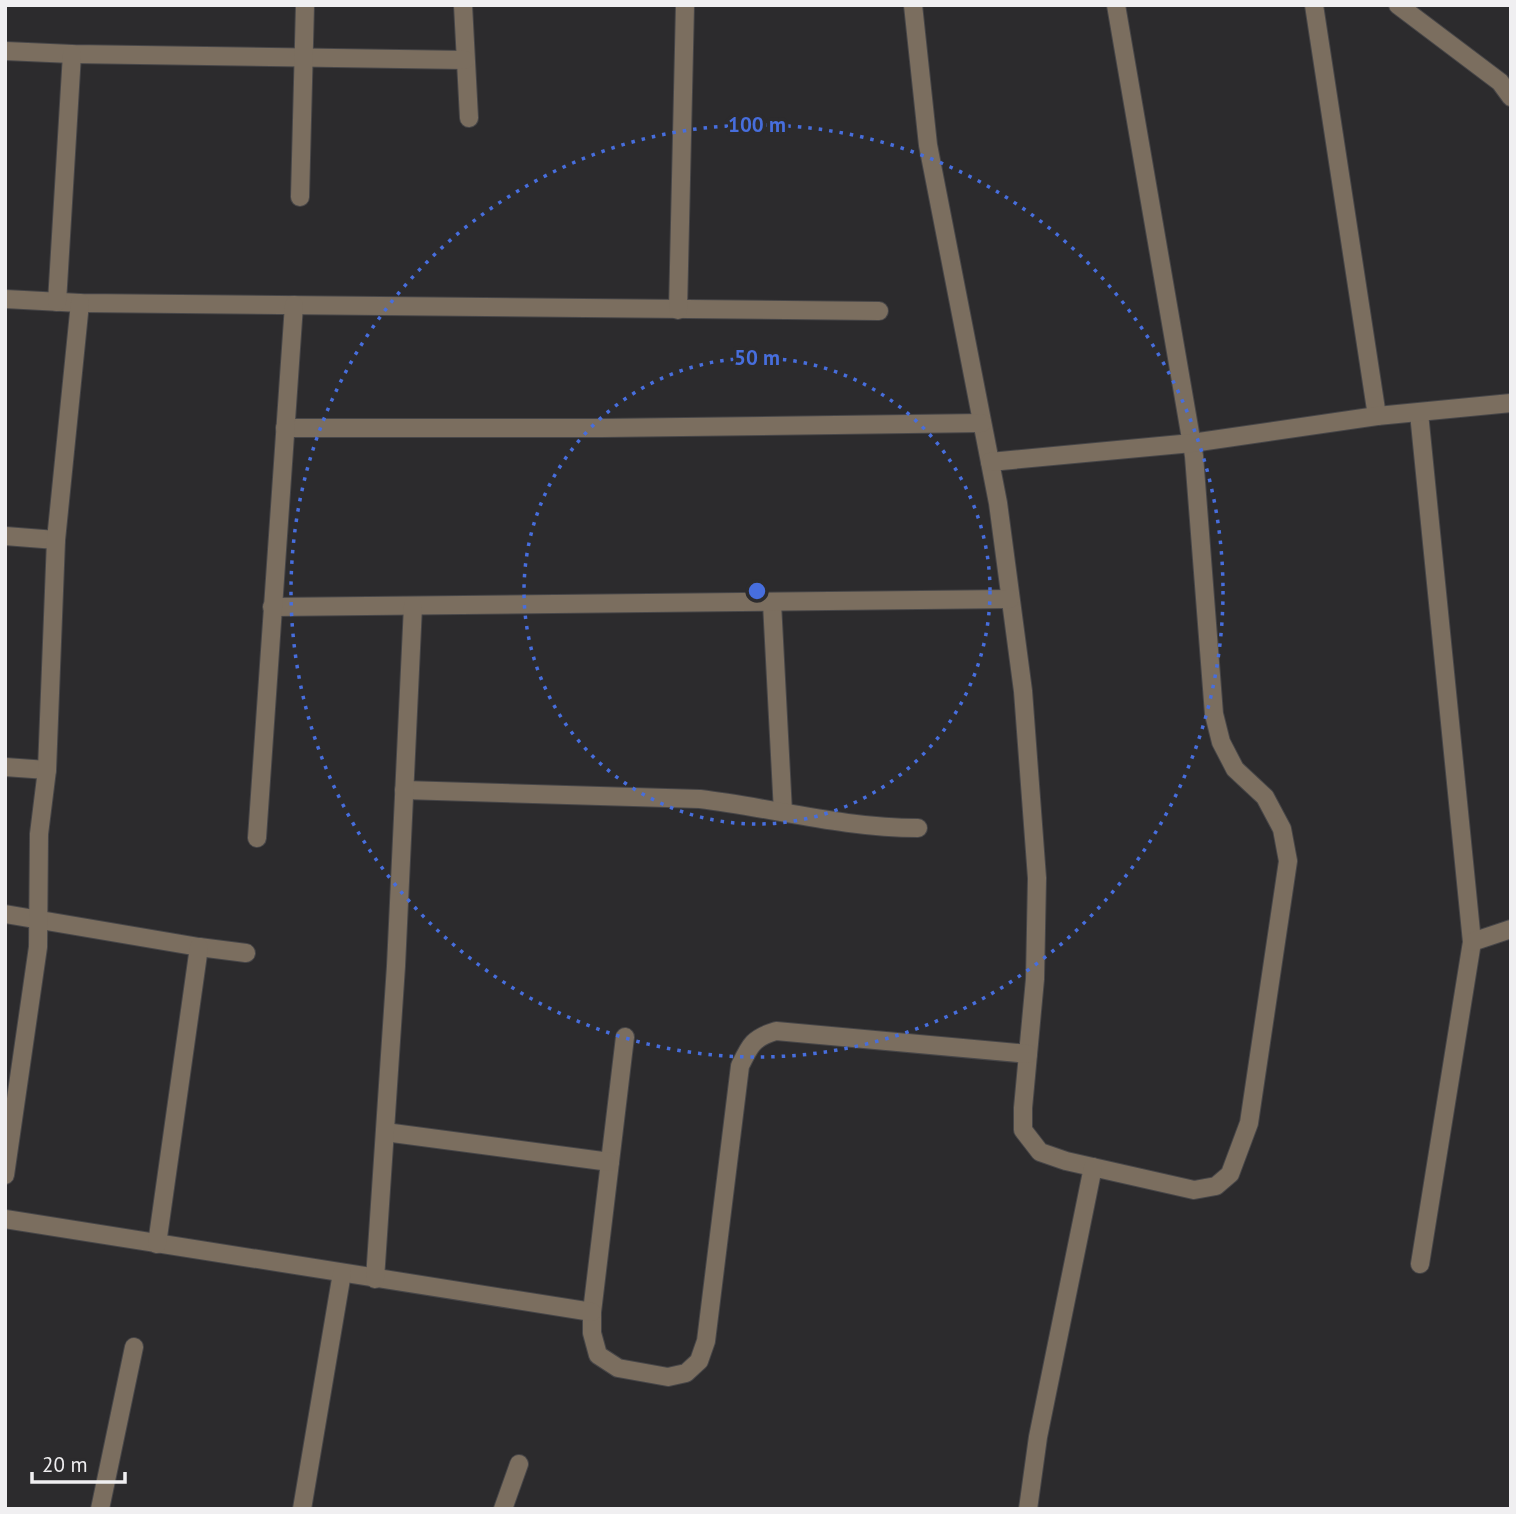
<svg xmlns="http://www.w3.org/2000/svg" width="1516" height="1514" font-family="'PT Sans',sans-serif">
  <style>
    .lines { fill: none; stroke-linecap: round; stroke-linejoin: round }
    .minor-casing { stroke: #474648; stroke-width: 20 }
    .minor { stroke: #7b6e5f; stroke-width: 18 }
    .ring { fill: none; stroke: #476edd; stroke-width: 3.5; stroke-dasharray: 3.5 7 }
    .centre { fill: #476edd; stroke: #2c2b2d; stroke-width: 3.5 }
    .ring-label { font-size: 21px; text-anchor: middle; font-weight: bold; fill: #476edd; stroke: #2c2b2d; stroke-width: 7; stroke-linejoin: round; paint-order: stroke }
  </style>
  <rect width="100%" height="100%" fill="#2c2b2d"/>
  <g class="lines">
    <g class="minor-casing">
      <g id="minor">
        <polyline points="463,5 469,118"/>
        <polyline points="913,5 928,145 998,503 1023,691 1037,878 1035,979 1023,1108 1023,1130 1040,1152 1066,1161 1194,1190 1216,1186 1230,1174 1249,1123 1288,861 1282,829 1265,797 1235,769 1221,742 1214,714 1194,456 1116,5"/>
        <polyline points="1314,5 1377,416"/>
        <polyline points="1398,5 1500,82 1511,97"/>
        <polyline points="5,51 72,54 465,60"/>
        <polyline points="300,197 305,5"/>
        <polyline points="5,299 80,303 879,311"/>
        <polyline points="57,302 72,54"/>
        <polyline points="678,310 685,5"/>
        <polyline points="1419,413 1472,942 1420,1264"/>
        <polyline points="285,428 603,428 982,423"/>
        <polyline points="990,462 1192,443 1377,416 1511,403"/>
        <polyline points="5,536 56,540"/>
        <polyline points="772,603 783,812"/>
        <polyline points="272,607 1010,599"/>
        <polyline points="5,767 47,770"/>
        <path d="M 404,790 L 700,799 C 773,808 844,828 918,828"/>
        <polyline points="257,838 294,305"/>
        <polyline points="5,914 199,947 246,953"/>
        <polyline points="1472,942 1511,929"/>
        <path d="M 625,1037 L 592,1312 L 592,1333 L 598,1355 L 618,1368 L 668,1377 L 686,1373 L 699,1361 L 706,1341 L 740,1066 C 750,1045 753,1038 776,1031 L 1028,1054"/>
        <polyline points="385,1132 610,1162"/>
        <polyline points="5,1175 38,947 39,834 47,770 56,540 80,303"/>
        <polyline points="5,1219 592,1312"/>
        <polyline points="157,1244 199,947"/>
        <polyline points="375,1279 396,966 413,606"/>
        <polyline points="100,1509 134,1347"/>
        <polyline points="302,1509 342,1273"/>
        <polyline points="503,1509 519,1464"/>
        <polyline points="1028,1509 1038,1437 1093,1167"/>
      </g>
    </g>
    <use href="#minor" class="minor"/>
  </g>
  <g class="ring">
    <circle cx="757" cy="591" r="233"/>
    <circle cx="757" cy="591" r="466"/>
  </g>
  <circle cx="757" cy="591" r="10" class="centre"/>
  <g class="ring-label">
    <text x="757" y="132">100 m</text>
    <text x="757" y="365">50 m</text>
  </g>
  <rect width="1516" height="1514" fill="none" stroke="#f0eff1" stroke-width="14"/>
  <path d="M32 1472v10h93v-10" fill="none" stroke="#f0eff1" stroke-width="3.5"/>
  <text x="42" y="1472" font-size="21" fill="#f0eff1" stroke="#2c2b2d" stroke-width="5" paint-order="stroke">20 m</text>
</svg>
